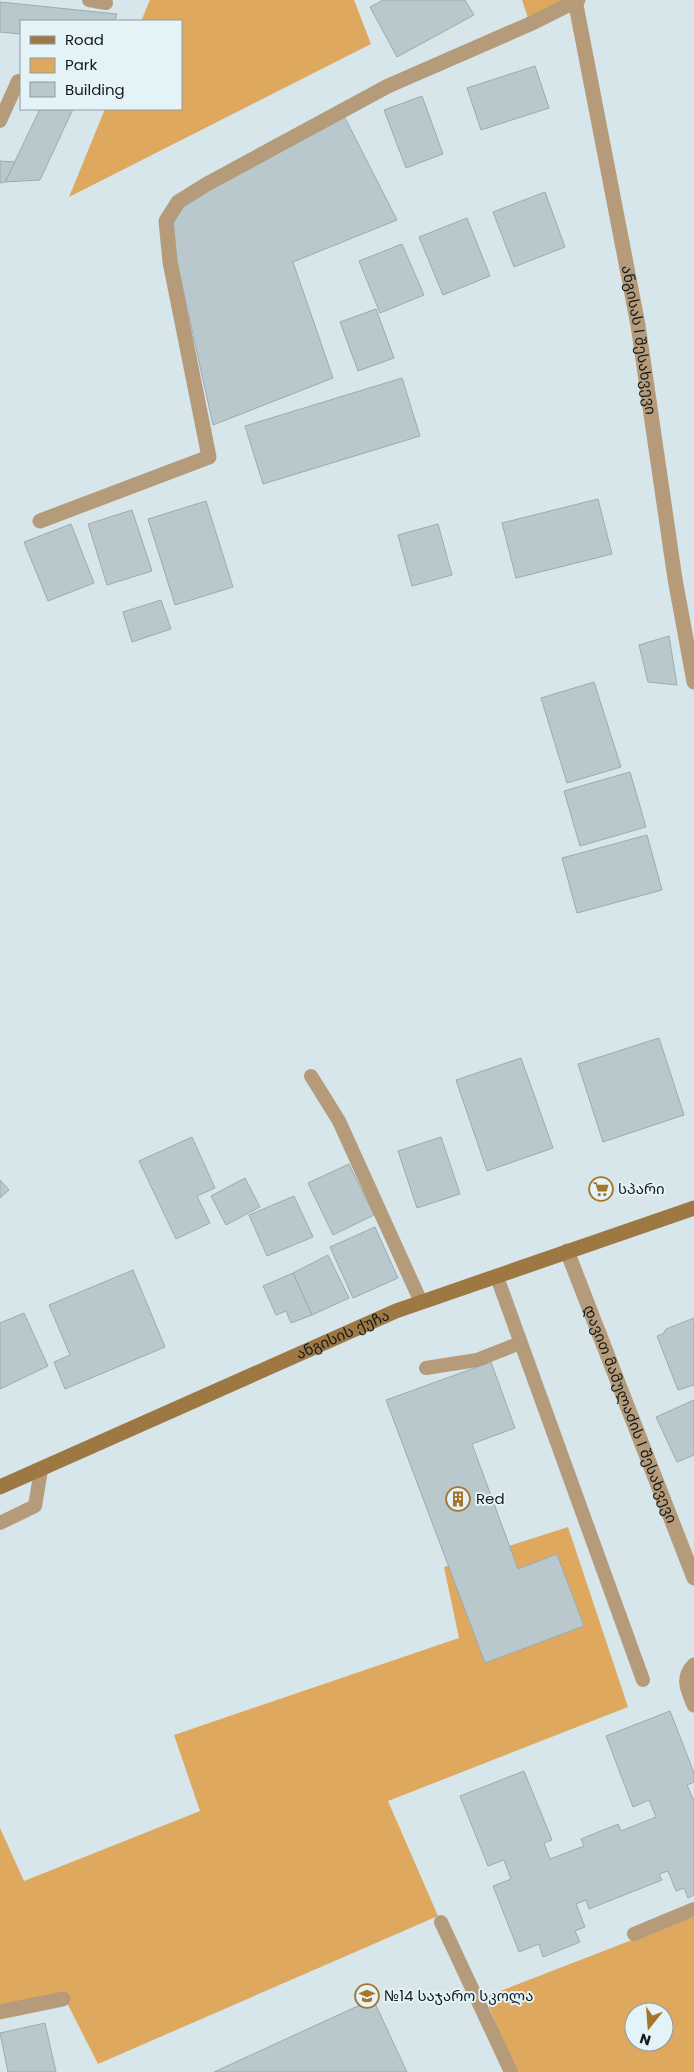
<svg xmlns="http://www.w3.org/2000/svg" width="694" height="2072" font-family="Poppins,'Noto Sans Georgian',sans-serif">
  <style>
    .green { fill: #dea95f; fill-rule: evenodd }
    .building { fill: #b8c8cc; stroke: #9babaf }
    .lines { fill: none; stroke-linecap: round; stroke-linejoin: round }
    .lane { stroke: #b59b79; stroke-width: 14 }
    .street { stroke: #b59b79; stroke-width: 15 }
    .secondary { stroke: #9d7843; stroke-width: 15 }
    .labels { text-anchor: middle; stroke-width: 4; stroke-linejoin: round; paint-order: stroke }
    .street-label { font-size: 15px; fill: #141a1c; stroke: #e3f3f8 }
    .poi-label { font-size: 15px; fill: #141a1c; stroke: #e3f3f8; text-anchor: start }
  </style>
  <rect width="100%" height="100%" fill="#d6e6eb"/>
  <g class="green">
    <polygon points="150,0 354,0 371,44 69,197 105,109 181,109 181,21 141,21"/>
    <polygon points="522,0 575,0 530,24"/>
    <polygon points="568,1527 628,1707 388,1801 438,1916 98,2064 64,1997 0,2011 0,1828 24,1881 200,1811 174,1735 459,1638 444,1567"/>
    <path d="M 694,1916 L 694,2072 L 516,2072 L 485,1997 ZM 634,2012 L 664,2012 L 664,2042 L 634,2042 Z"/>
  </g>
  <g class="building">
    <polygon points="383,0 465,0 474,15 397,57 370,7"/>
    <polygon points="0,2 117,14 115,21 21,21 21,34 0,32"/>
    <polygon points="535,66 549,108 481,130 467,88"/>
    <polygon points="422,96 443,154 406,168 384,110"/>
    <polygon points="40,109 73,109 40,180 5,182"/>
    <polygon points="341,110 397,220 293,262 333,378 213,425 177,262 173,223 185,205"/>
    <polygon points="0,161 15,162 5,182 0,183"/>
    <polygon points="545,192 565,247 514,267 493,212"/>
    <polygon points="467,218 490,276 443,295 419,237"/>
    <polygon points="402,244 424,295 380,313 359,261"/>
    <polygon points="376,309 394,358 358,371 340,322"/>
    <polygon points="402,378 420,436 263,484 245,426"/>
    <polygon points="598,499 612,554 516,578 502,523"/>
    <polygon points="206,501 233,587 175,605 148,519"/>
    <polygon points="132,510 152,571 107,585 88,524"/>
    <polygon points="71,524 94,583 48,601 24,542"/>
    <polygon points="438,524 452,575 412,586 398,535"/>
    <polygon points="161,600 171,629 132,642 123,612"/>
    <polygon points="669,636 677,685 648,682 639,645"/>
    <polygon points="594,682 621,767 567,783 541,698"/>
    <polygon points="630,772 646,827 580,846 564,791"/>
    <polygon points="647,835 662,890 577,913 562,858"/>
    <polygon points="659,1038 684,1115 603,1142 578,1064"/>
    <polygon points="521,1058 553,1148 487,1171 456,1080"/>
    <polygon points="192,1137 215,1188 197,1196 210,1223 176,1239 139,1161"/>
    <polygon points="441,1137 460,1194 417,1208 398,1151"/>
    <polygon points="349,1164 374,1215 333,1235 308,1183"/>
    <polygon points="245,1178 260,1207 226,1225 211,1196"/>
    <polygon points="0,1180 9,1190 0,1198"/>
    <polygon points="294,1196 313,1237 267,1256 249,1215"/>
    <polygon points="375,1227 398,1278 353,1298 330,1247"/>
    <polygon points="328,1255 349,1298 312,1315 293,1273"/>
    <polygon points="133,1270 165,1347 65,1389 54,1362 70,1355 49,1305"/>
    <polygon points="293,1273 312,1315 291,1323 286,1311 276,1315 263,1286"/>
    <polygon points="24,1313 48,1366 0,1389 0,1323"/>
    <polygon points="694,1318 694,1385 678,1390 657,1336 663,1334 666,1329"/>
    <polygon points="491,1362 515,1428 472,1444 518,1569 557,1554 584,1626 485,1663 386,1400"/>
    <polygon points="694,1400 694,1455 677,1462 656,1417"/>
    <polygon points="670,1711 694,1773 694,1782 687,1785 694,1801 694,1895 688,1898 684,1888 676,1891 668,1871 659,1874 662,1880 589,1909 586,1900 576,1904 585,1927 575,1931 580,1942 543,1957 539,1944 519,1952 493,1886 511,1879 504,1860 488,1866 460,1796 524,1771 552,1840 544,1843 550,1859 584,1846 581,1839 618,1824 621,1831 656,1817 649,1800 633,1807 606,1736"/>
    <polygon points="373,1999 407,2072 214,2072"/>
    <polygon points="45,2023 56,2072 8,2072 0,2033"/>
  </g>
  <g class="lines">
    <g class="lane">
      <polyline points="89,0 106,3"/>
      <polyline points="0,121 18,81"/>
      <polyline points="311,1076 339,1121 421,1302"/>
      <polyline points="497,1277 643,1680"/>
      <polyline points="426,1368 477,1360 520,1343"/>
      <polyline points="0,1523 35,1506 41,1470"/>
      <polyline points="441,1922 511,2072"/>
      <polyline points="634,1934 694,1909"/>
    </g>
    <g class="street">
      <path id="s1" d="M 575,0 L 638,325 L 675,579 L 694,682"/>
      <polyline points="40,521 209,457 170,262 166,221 178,202 207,184 388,86 530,24 578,0"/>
      <path id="s2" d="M 567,1251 L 694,1578"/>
      <path d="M 694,1665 C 681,1678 688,1690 694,1705"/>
      <polyline points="0,2012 63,1999"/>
    </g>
    <path class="secondary" id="s3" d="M 0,1487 L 396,1311 L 694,1208"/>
  </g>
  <defs>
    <g id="supermarket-ring" transform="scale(1.25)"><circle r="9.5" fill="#e3f3f8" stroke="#a6752a" stroke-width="1.5"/><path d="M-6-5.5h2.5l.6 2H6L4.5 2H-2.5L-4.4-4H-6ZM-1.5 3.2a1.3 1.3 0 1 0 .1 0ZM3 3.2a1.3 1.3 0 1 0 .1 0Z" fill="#a6752a"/></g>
    <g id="building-ring" transform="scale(1.25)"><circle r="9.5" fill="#e3f3f8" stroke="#a6752a" stroke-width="1.5"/><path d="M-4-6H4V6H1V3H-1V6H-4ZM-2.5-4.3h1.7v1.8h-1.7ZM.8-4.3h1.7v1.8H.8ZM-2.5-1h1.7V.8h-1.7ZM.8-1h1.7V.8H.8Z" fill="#a6752a"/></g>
    <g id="school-ring" transform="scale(1.25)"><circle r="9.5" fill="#e3f3f8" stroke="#a6752a" stroke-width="1.5"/><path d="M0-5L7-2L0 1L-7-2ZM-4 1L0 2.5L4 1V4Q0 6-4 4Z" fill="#a6752a"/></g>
  </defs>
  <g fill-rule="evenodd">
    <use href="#supermarket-ring" x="601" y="1189"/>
    <use href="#building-ring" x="458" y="1499"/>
    <use href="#school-ring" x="367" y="1996"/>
  </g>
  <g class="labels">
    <g class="street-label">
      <text dy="5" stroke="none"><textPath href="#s1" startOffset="346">ანგისას I შესახვევი</textPath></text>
      <text dy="5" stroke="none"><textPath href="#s3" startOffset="375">ანგისის ქუჩა</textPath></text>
      <text dy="5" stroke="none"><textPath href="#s2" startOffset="175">დავით მამულაძის I შესახვევი</textPath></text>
    </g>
    <g class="poi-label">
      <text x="618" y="1194">სპარი</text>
      <text x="476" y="1504">Red</text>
      <text x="384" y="2001">№14 საჯარო სკოლა</text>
    </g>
  </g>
  <rect x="20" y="20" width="162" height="90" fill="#e3f3f8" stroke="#909ca0"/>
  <rect x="30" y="36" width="25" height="8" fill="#9d7843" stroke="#909ca0"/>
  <text x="65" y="45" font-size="15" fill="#141a1c">Road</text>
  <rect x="30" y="58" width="25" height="15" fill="#dea95f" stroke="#909ca0"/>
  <text x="65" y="70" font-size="15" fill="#141a1c">Park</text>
  <rect x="30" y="82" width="25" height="15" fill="#b8c8cc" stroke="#909ca0"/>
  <text x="65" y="95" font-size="15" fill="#141a1c">Building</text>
  <g transform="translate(649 2027) rotate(197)"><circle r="24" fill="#e3f3f8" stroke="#909ca0"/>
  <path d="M0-4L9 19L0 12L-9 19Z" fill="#a6752a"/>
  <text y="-8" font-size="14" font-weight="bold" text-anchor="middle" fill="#141a1c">N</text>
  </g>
</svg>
